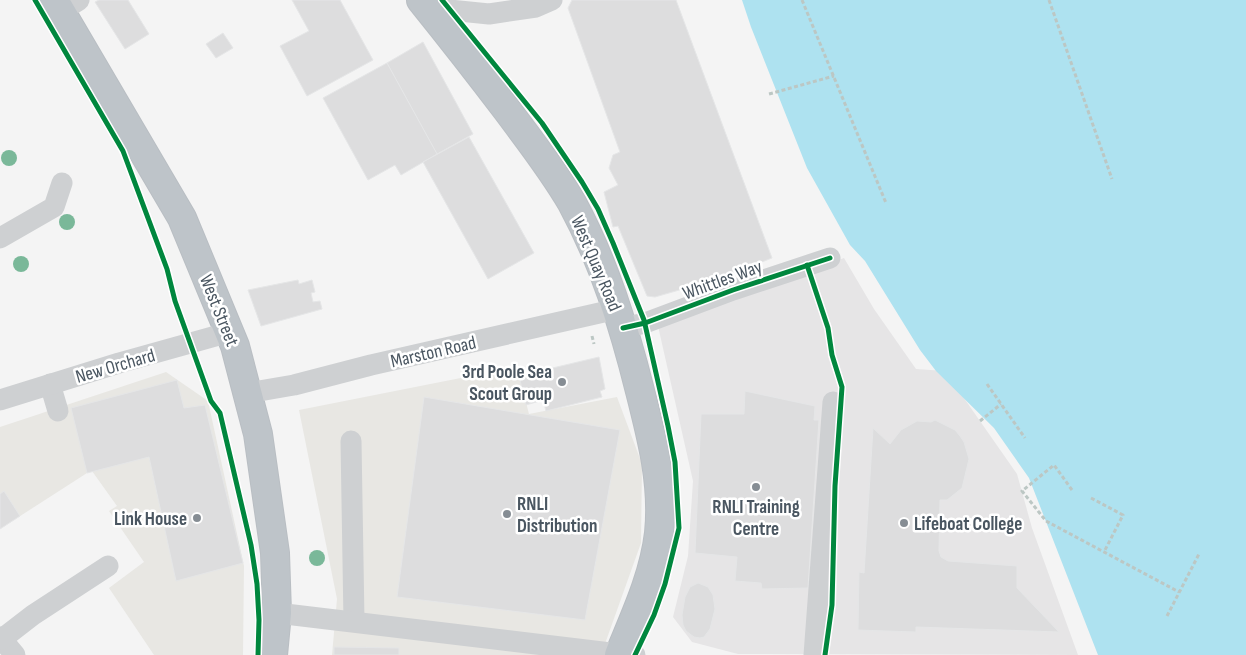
<svg xmlns="http://www.w3.org/2000/svg" width="1246" height="655" font-family="'Sofia Sans Condensed',sans-serif">
  <style>
    .commercial { fill: #e8e7e3 }
    .education { fill: #e6e5e6 }
    .water { fill: #aee2f0 }
    .building { fill: #ddddde; stroke: #e5e6e7 }
    .lines { fill: none; stroke-linecap: round; stroke-linejoin: round }
    .highway-casing { stroke: #b9bec3; stroke-width: 30 }
    .path { stroke: #bcc7c4; stroke-width: 3; stroke-dasharray: 4 2.5; stroke-linecap: butt }
    .minor { stroke: #ced0d2; stroke-width: 21 }
    .highway { stroke: #bec4c9; stroke-width: 28 }
    .cycleway-casing { stroke: #fff; stroke-width: 8 }
    .cycleway { stroke: #00873e; stroke-width: 5 }
    .tree { fill: #7ab899 }
    .poi-dot { fill: #868d94; stroke: #fff; stroke-width: 2 }
    .labels { text-anchor: middle; stroke-width: 5; stroke-linejoin: round; paint-order: stroke }
    .street-label { font-size: 19px; fill: #4a5661; stroke: #fff }
    .poi-label { font-size: 19px; font-weight: bold; fill: #4a5661; stroke: #fff; text-anchor: end }
  </style>
  <rect width="100%" height="100%" fill="#f4f4f4"/>
  <g class="commercial">
    <polygon points="496,371 518,371 529,414 617,397 642,464 641,543 601,655 332,655 337,599 299,410"/>
    <polygon points="166,372 208,401 244,566 243,655 154,655 109,588 144,562 109,511 117,506 92,471 87,473 0,529 0,427"/>
  </g>
  <polygon class="education" points="844,258 874,309 916,369 945,371 1017,474 1032,528 1078,655 738,654 692,642 673,617 688,556 693,481 658,326"/>
  <polygon class="water" points="742,0 1246,0 1246,655 1098,655 1029,478 994,428 936,371 920,350 865,261 850,245 807,168 751,27"/>
  <g class="building">
    <polygon points="99,0 128,0 149,34 125,49 95,2"/>
    <polygon points="292,0 340,0 373,60 307,96 280,46 309,31"/>
    <polygon points="572,0 676,0 772,258 698,287 693,286 655,297 647,296 618,226 613,227 604,192 618,185 609,168 613,155 620,152 568,8"/>
    <polygon points="223,33 233,48 216,58 206,44"/>
    <polygon points="423,42 473,134 437,154 387,63"/>
    <polygon points="387,63 437,154 401,175 395,165 368,180 323,98"/>
    <polygon points="469,137 534,253 488,279 423,162"/>
    <polygon points="298,280 299,284 312,280 315,292 311,293 313,302 320,301 322,309 261,326 248,290"/>
    <polygon points="599,357 605,389 600,391 602,397 546,411 543,400 526,405 519,376"/>
    <polygon points="177,380 184,408 205,405 243,563 176,581 149,457 87,473 71,408"/>
    <polygon points="745,391 815,406 814,420 819,420 808,588 762,589 761,583 735,581 737,557 695,553 701,414 744,414"/>
    <polygon points="424,397 620,430 585,620 397,597"/>
    <polygon points="935,420 955,430 960,436 964,442 969,459 962,488 947,500 940,500 939,551 941,557 948,561 1017,566 1017,588 1059,632 916,627 916,632 858,630 859,572 864,573 873,428 890,444 901,430 917,421 931,422"/>
    <polygon points="4,491 20,516 0,529 0,494"/>
    <polygon points="698,583 708,587 713,595 715,609 710,629 704,637 700,638 694,637 686,631 683,625 682,615 685,597 690,587"/>
    <polygon points="334,647 399,648 399,655 334,655"/>
  </g>
  <g class="lines">
    <g class="highway-casing">
      <g id="highway">
        <polyline points="54,0 182,218 235,346 258,434 275,553 277,613 273,655"/>
        <path d="M 421,0 C 450,36 479,73 507,110 C 530,141 553,170 572,203 C 604,262 624,327 640,391 C 652,438 664,485 659,533 C 654,576 635,616 619,655"/>
      </g>
    </g>
    <g class="path">
      <polyline points="802,0 886,203"/>
      <polyline points="1049,0 1112,179"/>
      <polyline points="769,94 834,76"/>
      <polyline points="592,336 594,344"/>
      <polyline points="987,384 1025,438"/>
      <polyline points="980,421 1001,404"/>
      <polyline points="1072,490 1054,465 1022,491 1046,521 1179,592"/>
      <polyline points="1091,498 1123,515 1104,552"/>
      <polyline points="1167,616 1199,554"/>
    </g>
    <g class="minor">
      <polyline points="60,12 79,0"/>
      <polyline points="431,12 450,10 489,14 536,7 552,0"/>
      <polyline points="0,238 54,207 62,183"/>
      <polyline points="623,328 645,323 733,290 830,258"/>
      <polyline points="50,384 58,411"/>
      <polyline points="248,393 294,385 371,365 617,309"/>
      <polyline points="0,400 119,363 230,332"/>
      <polyline points="351,441 354,621"/>
      <polyline points="277,613 619,654 635,655"/>
      <polyline points="0,637 15,655"/>
      <polyline points="2,639 33,615 108,566"/>
      <polyline points="814,655 833,402"/>
    </g>
    <use href="#highway" class="highway"/>
    <g class="cycleway-casing">
      <g id="cycleway">
        <polyline points="35,0 123,151 167,269 175,301 211,401 220,413 251,545 257,584 259,620 258,655"/>
        <polyline points="442,0 542,123 582,182 598,209 613,243 644,320 668,426 675,462 679,528 665,584 654,615 635,655"/>
        <polyline points="807,265 828,328 832,355 842,387 835,486 832,605 825,655"/>
        <polyline points="623,328 645,323 733,290 830,258"/>
      </g>
    </g>
    <use href="#cycleway" class="cycleway"/>
  </g>
  <g class="tree">
    <circle cx="9" cy="158" r="8"/>
    <circle cx="67" cy="222" r="8"/>
    <circle cx="21" cy="264" r="8"/>
    <circle cx="317" cy="558" r="8"/>
  </g>
  <g class="poi-dot">
    <circle cx="562" cy="382" r="5"/>
    <circle cx="756" cy="487" r="5"/>
    <circle cx="507" cy="514" r="5"/>
    <circle cx="197" cy="518" r="5"/>
    <circle cx="904" cy="523" r="5"/>
  </g>
  <g class="labels">
    <g class="street-label">
      <text transform="translate(597 263) rotate(67)" y="7">West Quay Road</text>
      <text transform="translate(722 279) rotate(-20)" y="7">Whittles Way</text>
      <text transform="translate(220 310) rotate(68)" y="7">West Street</text>
      <text transform="translate(433 351) rotate(-13)" y="7">Marston Road</text>
      <text transform="translate(115 365) rotate(-16)" y="7">New Orchard</text>
    </g>
    <g class="poi-label">
      <text x="552" y="378">3rd Poole Sea<tspan x="552" dy="22">Scout Group</tspan></text>
      <text x="517" y="510" text-anchor="start">RNLI<tspan x="517" dy="22">Distribution</tspan></text>
      <text x="756" y="513" text-anchor="middle">RNLI Training<tspan x="756" dy="22">Centre</tspan></text>
      <text x="187" y="525">Link House</text>
      <text x="914" y="530" text-anchor="start">Lifeboat College</text>
    </g>
  </g>
</svg>
